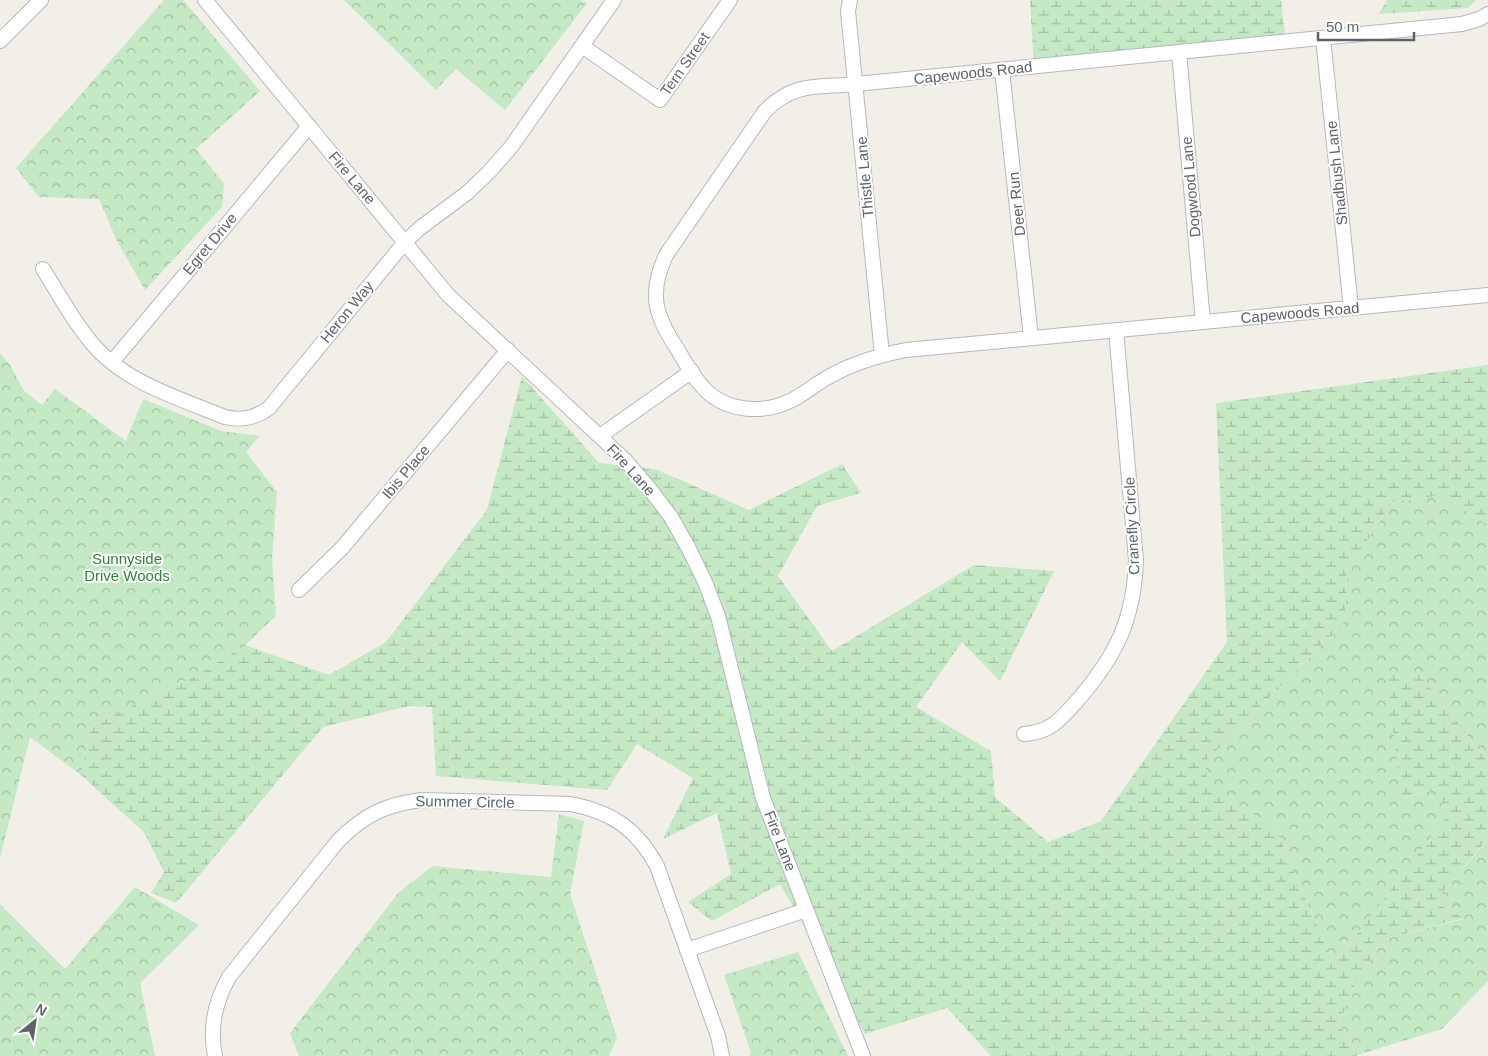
<svg xmlns="http://www.w3.org/2000/svg" width="1488" height="1056" font-family="Helvetica,sans-serif">
  <style>
    .forest { fill: url(#forest-crowns) }
    .wetland { fill: url(#wetland-marsh) }
    .lines { fill: none; stroke-linecap: round; stroke-linejoin: round }
    .street-casing { stroke: #b5b8bc; stroke-width: 16 }
    .street { stroke: #fff; stroke-width: 14 }
    .labels { text-anchor: middle; stroke-width: 4; stroke-linejoin: round; paint-order: stroke }
    .street-label { font-size: 15px; fill: #5f6368; stroke: #fff }
    .park-label { font-size: 15px; fill: #348238; stroke: #fff }
  </style>
  <defs>
    <pattern id="forest-crowns" width="20" height="18" patternUnits="userSpaceOnUse" patternTransform="scale(1.25)"><rect width="20" height="18" fill="#c5e8c5"/><path d="M2 6a3 3 0 1 1 6 0M12 15a3 3 0 1 1 6 0" fill="none" stroke="#a3c0a4"/></pattern>
    <pattern id="wetland-marsh" width="20" height="14" patternUnits="userSpaceOnUse" patternTransform="scale(1.25)"><rect width="20" height="14" fill="#c5e8c5"/><path d="M1 5h8M5 5V1M11 12h8M15 12V8" fill="none" stroke="#a3c0a4"/></pattern>
  </defs>
  <rect width="100%" height="100%" fill="#f1efe8"/>
  <g class="forest">
    <polygon points="164,0 183,0 260,91 196,149 224,184 222,207 145,290 117,241 99,199 39,197 16,168"/>
    <polygon points="344,0 580,0 587,3 505,110 456,69 436,90"/>
    <polygon points="0,353 10,365 24,391 42,405 55,389 126,441 143,399 221,431 259,436 246,452 277,492 272,559 276,616 245,645 199,674 91,726 81,775 30,737 0,858"/>
    <polygon points="1442,495 1488,525 1488,762 1417,671 1402,798 1440,788 1448,815 1334,964 1274,825 1207,791 1205,762 1345,622 1347,572 1392,502"/>
    <polygon points="559,814 584,821 570,894 617,1038 609,1056 299,1056 290,1033 399,892 433,866 551,877"/>
    <polygon points="1488,832 1488,981 1442,1029 1357,1055 1339,1023 1356,982 1382,940 1464,919 1434,902 1485,843"/>
    <polygon points="135,887 199,925 140,983 155,1056 0,1056 0,904 65,969"/>
    <polygon points="798,952 848,1056 750,1056 751,1052 724,975"/>
  </g>
  <g class="wetland">
    <polygon points="1030,0 1281,0 1286,44 1034,70"/>
    <polygon points="1387,0 1476,0 1468,8 1379,14"/>
    <polygon points="1488,365 1488,525 1442,495 1392,502 1347,572 1345,622 1205,762 1208,791 1274,825 1334,964 1448,815 1439,788 1401,798 1387,676 1417,671 1488,762 1488,832 1485,842 1434,902 1464,918 1382,940 1356,982 1339,1023 1357,1055 1356,1056 991,1056 947,1008 865,1034 780,884 712,921 688,902 731,874 717,813 663,839 693,778 637,744 607,790 436,776 432,707 408,706 323,727 176,903 151,893 164,872 144,832 81,775 91,726 199,674 245,645 329,675 386,642 487,510 522,376 599,463 655,469 749,510 842,464 861,493 817,506 778,576 832,651 974,565 1054,571 1000,681 962,642 916,707 991,751 995,797 1048,842 1101,821 1227,642 1216,403"/>
  </g>
  <g class="lines">
    <g class="street-casing">
      <g id="street">
        <polyline points="205,0 448,295 625,460 649,488 671,517 689,549 705,582 718,616 763,798 863,1056"/>
        <polyline points="850,0 848,11 882,355"/>
        <path d="M 1488,14 L 1479,19 L 1462,24 L 856,84 C 818,88 795,81 765,111 L 666,255 C 649,292 654,314 676,347 C 684,360 691,374 701,385 C 723,412 763,415 792,400 C 806,393 819,381 834,374 C 856,362 881,355 906,350 L 1488,295"/>
        <polyline points="1323,38 1351,308"/>
        <polyline points="0,41 41,0"/>
        <polyline points="582,46 660,100 730,0"/>
        <polyline points="1179,52 1203,322"/>
        <polyline points="1002,70 1031,338"/>
        <path d="M 43,269 C 57,291 70,316 87,337 C 119,381 176,397 225,417 C 242,421 255,418 269,408 L 405,242 L 420,228 L 467,193 L 488,173 L 511,147 L 614,0"/>
        <polyline points="112,362 309,126"/>
        <polyline points="600,436 692,371"/>
        <polyline points="299,590 342,548 508,350"/>
        <path d="M 1024,734 C 1051,732 1060,720 1077,701 C 1116,656 1134,620 1136,560 L 1116,330"/>
        <polyline points="687,950 806,910"/>
        <path d="M 215,1056 C 209,1027 215,1002 229,977 L 338,841 C 364,815 386,804 422,800 L 571,804 C 612,812 637,829 657,866 L 718,1036 L 722,1056"/>
      </g>
    </g>
    <use href="#street" class="street"/>
  </g>
  <g class="labels">
    <g class="street-label">
      <text transform="translate(685 64) rotate(-55)" y="5">Tern Street</text>
      <text transform="translate(973 73) rotate(-6)" y="5">Capewoods Road</text>
      <text transform="translate(1337 173) rotate(-96)" y="5">Shadbush Lane</text>
      <text transform="translate(865 177) rotate(-95)" y="5">Thistle Lane</text>
      <text transform="translate(352 178) rotate(50)" y="5">Fire Lane</text>
      <text transform="translate(1191 187) rotate(-95)" y="5">Dogwood Lane</text>
      <text transform="translate(1017 204) rotate(-96)" y="5">Deer Run</text>
      <text transform="translate(210 244) rotate(-50)" y="5">Egret Drive</text>
      <text transform="translate(347 312) rotate(-51)" y="5">Heron Way</text>
      <text transform="translate(1300 313) rotate(-5)" y="5">Capewoods Road</text>
      <text transform="translate(631 470) rotate(48)" y="5">Fire Lane</text>
      <text transform="translate(406 472) rotate(-50)" y="5">Ibis Place</text>
      <text transform="translate(1132 526) rotate(-93)" y="5">Cranefly Circle</text>
      <text transform="translate(465 802) rotate(1)" y="5">Summer Circle</text>
      <text transform="translate(780 841) rotate(69)" y="5">Fire Lane</text>
    </g>
    <g class="park-label">
      <text x="127" y="564">Sunnyside<tspan x="127" dy="17">Drive Woods</tspan></text>
    </g>
  </g>
  <g transform="translate(35 1021) rotate(30)" stroke="#ffffff" stroke-width="4" paint-order="stroke">
  <path d="M0-4L9 19L0 12L-9 19Z" fill="#5f6368"/>
  <text y="-8" font-size="14" font-weight="bold" text-anchor="middle" fill="#5f6368">N</text>
  </g>
  <path d="M1318 32v8h96v-8" fill="none" stroke="#5f6368" stroke-width="2.5"/>
  <text x="1326" y="32" font-size="15" fill="#5f6368" stroke="#ffffff" stroke-width="4" paint-order="stroke">50 m</text>
</svg>
